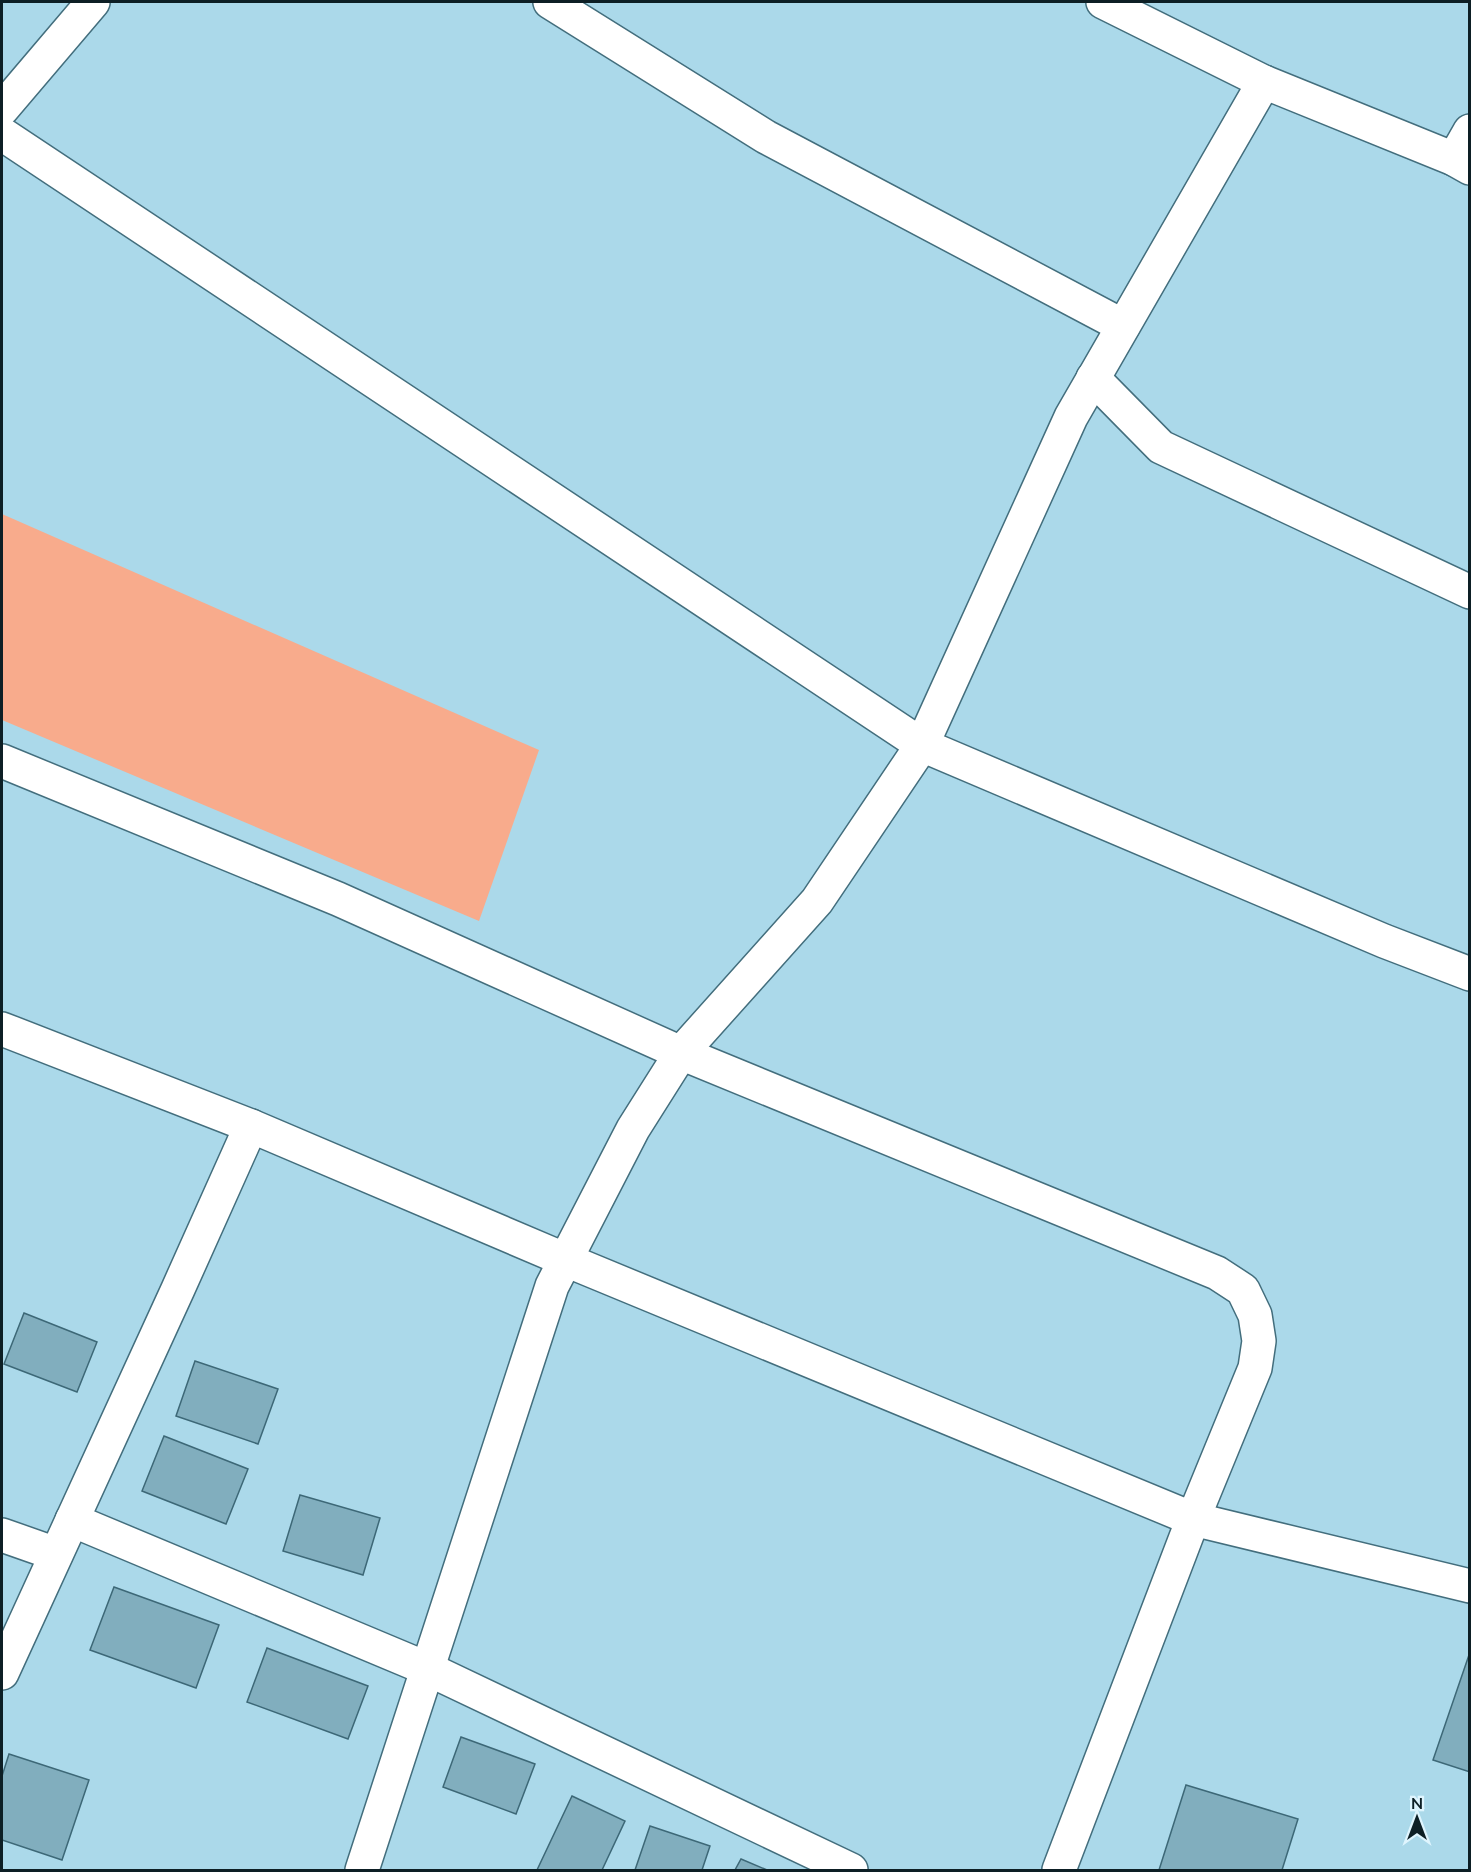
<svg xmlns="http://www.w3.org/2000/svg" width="1471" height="1872" font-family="Mulish,sans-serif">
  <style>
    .green { fill: #f8ab8c }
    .building { fill: #81aebe; stroke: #3d6877; stroke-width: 1.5 }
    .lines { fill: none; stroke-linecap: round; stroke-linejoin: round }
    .street-casing { stroke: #436e7d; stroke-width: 36 }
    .secondary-casing { stroke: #436e7d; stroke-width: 36 }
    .street { stroke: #fff; stroke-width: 33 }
    .secondary { stroke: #fff; stroke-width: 33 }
  </style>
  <rect width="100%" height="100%" fill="#abd9ea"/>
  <polygon class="green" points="2,514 539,750 479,921 2,720"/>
  <g class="building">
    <polygon points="24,1313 97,1342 77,1392 4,1364"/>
    <polygon points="195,1361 278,1389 258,1444 176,1416"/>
    <polygon points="164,1436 248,1469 226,1524 142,1491"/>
    <polygon points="300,1495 380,1518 363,1575 283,1551"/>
    <polygon points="114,1587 219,1625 196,1688 90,1650"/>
    <polygon points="267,1648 368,1686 348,1739 247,1702"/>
    <polygon points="1470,1652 1470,1772 1433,1760"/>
    <polygon points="461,1737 535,1764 516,1814 443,1787"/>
    <polygon points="9,1754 89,1780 62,1860 2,1840 2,1776"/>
    <polygon points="1186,1785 1298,1819 1282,1870 1159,1870"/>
    <polygon points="572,1796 625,1821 602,1870 537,1870"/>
    <polygon points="650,1826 710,1846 702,1870 635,1870"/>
    <polygon points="741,1859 767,1870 735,1870"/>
  </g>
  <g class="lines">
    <g class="street-casing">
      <g id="street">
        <polyline points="550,2 766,137 1123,326"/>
        <polyline points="2,109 93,2"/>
        <polyline points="2,134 922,745 1384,941 1470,974"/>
        <polyline points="1454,159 1470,131"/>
        <polyline points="1093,378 1161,447 1470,592"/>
        <polyline points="2,761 338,899 681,1053 1217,1273 1243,1290 1255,1315 1259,1341 1255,1368 1193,1519 1059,1870"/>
        <polyline points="2,1029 251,1126 566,1260 1193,1519 1470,1586"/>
        <polyline points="72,1520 428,1669 851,1870"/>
        <polyline points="2,1535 56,1554"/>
        <polyline points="2,1673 178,1289 251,1126"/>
        <polyline points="362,1870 552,1286 633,1129 681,1053 817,901 922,745 1071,417 1264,82"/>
      </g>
    </g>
    <g class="secondary-casing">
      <polyline id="secondary" points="1103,2 1264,82 1454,159 1470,168"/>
    </g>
    <use href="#street" class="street"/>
    <use href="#secondary" class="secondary"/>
  </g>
  <rect width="1471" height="1872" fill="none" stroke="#0d1f25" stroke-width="6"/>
  <g transform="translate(1417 1818)" stroke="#dff5fe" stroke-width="4.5" paint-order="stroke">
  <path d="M0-4.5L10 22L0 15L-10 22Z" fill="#0d1f25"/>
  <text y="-9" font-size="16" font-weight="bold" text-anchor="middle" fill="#0d1f25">N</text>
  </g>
</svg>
